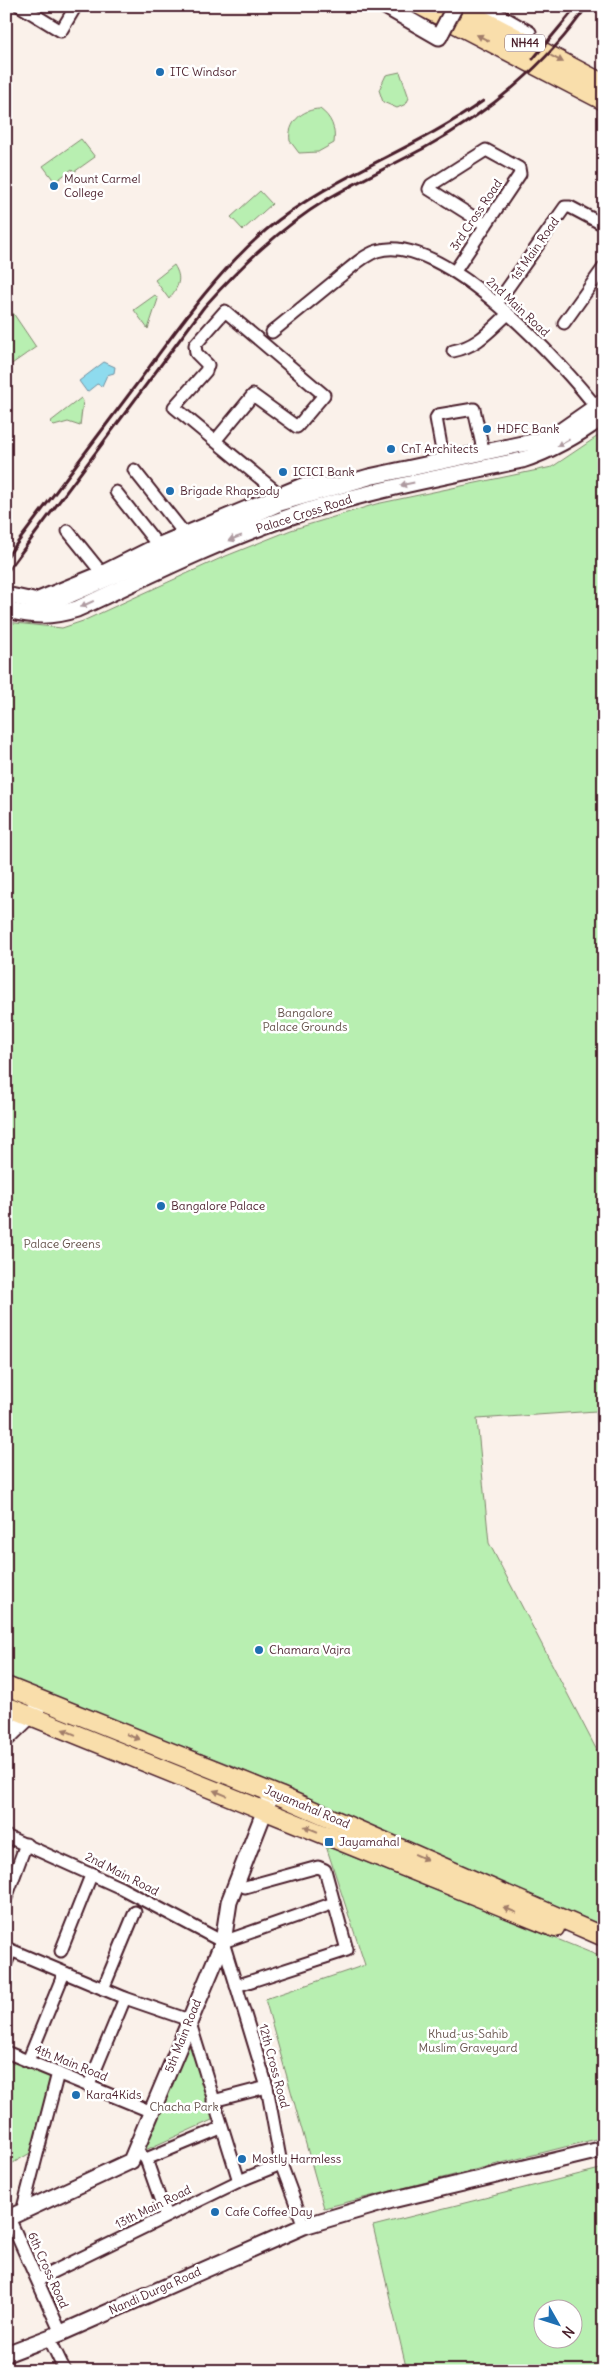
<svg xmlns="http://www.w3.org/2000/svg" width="610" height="2377" font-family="Delius,sans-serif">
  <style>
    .green { fill: #b8efb1; stroke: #81876e; fill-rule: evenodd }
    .water { fill: #8edbee; stroke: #7390a0 }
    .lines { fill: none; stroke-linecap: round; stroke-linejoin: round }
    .street-casing { stroke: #4a1f2b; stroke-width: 15 }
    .secondary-casing { stroke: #4a1f2b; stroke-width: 19 }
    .primary-casing { stroke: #4a1f2b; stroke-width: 21 }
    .street { stroke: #fff; stroke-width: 11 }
    .secondary { stroke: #fff; stroke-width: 15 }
    .primary { stroke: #f9deab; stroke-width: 18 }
    .rail { stroke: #4a1f2b; stroke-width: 3 }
    .secondary-bridge-casing { stroke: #4a1f2b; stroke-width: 19; stroke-linecap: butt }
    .secondary-bridge { stroke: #fff; stroke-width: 15 }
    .oneway { fill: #a27e6b }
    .oneway2 { fill: #ae9aa0 }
    .poi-dot { fill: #1f6fb2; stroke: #fff; stroke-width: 2 }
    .labels { text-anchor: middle; stroke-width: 5; stroke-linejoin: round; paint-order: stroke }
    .shield { fill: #fff; stroke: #80626b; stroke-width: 1 }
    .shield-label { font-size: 11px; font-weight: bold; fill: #4a1f2b }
    .poi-label { font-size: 12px; fill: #4a1f2b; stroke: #fff; text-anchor: start }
    .street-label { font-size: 12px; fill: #4a1f2b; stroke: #fff }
    .park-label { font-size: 12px; fill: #66534c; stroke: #fff }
  </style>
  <rect width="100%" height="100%" fill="#faf1ea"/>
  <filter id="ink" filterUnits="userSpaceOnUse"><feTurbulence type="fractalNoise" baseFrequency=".02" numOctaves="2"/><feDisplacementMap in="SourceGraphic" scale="10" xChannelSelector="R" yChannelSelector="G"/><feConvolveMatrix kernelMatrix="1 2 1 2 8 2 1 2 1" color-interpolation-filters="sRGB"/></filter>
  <g filter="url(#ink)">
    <g class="green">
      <polygon points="400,72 409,98 406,104 397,108 383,102 379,90 386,75"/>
      <path d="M 320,109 C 331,117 336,128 334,143 L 318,152 L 299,153 L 290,141 C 287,123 302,109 320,109 Z"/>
      <polygon points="81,139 95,157 74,172 72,169 55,182 43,166"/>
      <polygon points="260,191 272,204 243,230 231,217"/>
      <path d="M 174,265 C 183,279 178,287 169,299 L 155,280 Z"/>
      <polygon points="155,295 158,299 148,329 134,310"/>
      <polygon points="13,313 36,347 6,368 6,318"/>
      <polygon points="81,398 83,401 80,426 68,422 54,426 50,422"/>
      <polygon points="604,432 604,1454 600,1454 596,1411 477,1419 489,1543 604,1764 604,1928 236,1767 6,1678 6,622 62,628 83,621 221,558 291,530 376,504 552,467"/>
      <polygon points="326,1846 604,1958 604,2137 324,2208 265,1999 365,1965"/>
      <polygon points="189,2031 212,2120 141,2152"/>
      <polygon points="6,2058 52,2077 32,2152 6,2167"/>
      <path d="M 604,2168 L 604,2371 L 407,2371 L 373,2226 ZM 542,2310 L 572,2310 L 572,2340 L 542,2340 Z"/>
    </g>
    <polygon class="water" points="104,362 115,367 114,373 107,375 102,386 97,384 87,392 79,381"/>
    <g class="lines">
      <g class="street-casing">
        <g id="street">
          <polyline points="20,6 61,31 76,6"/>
          <polyline points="484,6 530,32"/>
          <polyline points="455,271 520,174 519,168 486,150 431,185 429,189 486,225"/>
          <polyline points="497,303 565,207 570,207 604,225"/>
          <polyline points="564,323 604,267"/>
          <path d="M 272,332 C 294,314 316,296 337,279 C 350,269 362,256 377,251 C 442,230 564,365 600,412"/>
          <path d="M 453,351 C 478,346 489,331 508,314"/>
          <polyline points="215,441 253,395 297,427 324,395 225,311 195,345 196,353 208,365 206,371 174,407 278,493"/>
          <polyline points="444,462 436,418 438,415 474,409 484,454"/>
          <polyline points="134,470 184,533"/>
          <polyline points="116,492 157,544"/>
          <polyline points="68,531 101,572"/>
          <polyline points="38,598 101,572 157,544 302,484 336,484"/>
          <polyline points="6,1836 121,1888 223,1942"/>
          <polyline points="6,1898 26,1844"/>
          <polyline points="223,1942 267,2087 281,2164 304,2226"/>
          <polyline points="223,1942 334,1903"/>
          <polyline points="6,1948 125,1998 189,2020 239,2181"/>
          <polyline points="61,1951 92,1873"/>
          <polyline points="6,1963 11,1951"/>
          <polyline points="236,1986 347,1950 325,1870 318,1867 245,1887"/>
          <polyline points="103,1989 135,1912"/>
          <polyline points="6,2052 152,2112"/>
          <polyline points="28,2061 64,1973"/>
          <polyline points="89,2085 125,1998"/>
          <polyline points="213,2101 267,2087"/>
          <polyline points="136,2150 146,2159 221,2128"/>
          <polyline points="146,2159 166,2216"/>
          <polyline points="22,2212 58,2073"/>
          <polyline points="9,2218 61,2333"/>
          <polyline points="38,2279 239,2181 281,2164"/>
          <polyline points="49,2338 65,2371"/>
        </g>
      </g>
      <g class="secondary-casing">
        <g id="secondary">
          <polyline points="385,6 439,37 442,31"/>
          <polyline points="6,595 38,602 54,602 280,503 369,477 541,440 561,431 604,401"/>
          <path d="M 6,610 C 34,616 49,618 77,609 C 146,577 214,543 286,518 C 363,491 443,477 522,460 C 553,450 578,435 604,416"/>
          <polyline points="6,1739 37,1709"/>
          <polyline points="6,2219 131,2161 223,1942 229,1902 272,1792"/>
          <polyline points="6,2354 61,2333 304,2226 392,2200 604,2149"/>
        </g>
      </g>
      <g class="primary-casing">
        <g id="primary">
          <polyline points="421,6 604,101"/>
          <polyline points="456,6 604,84"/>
          <polyline points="6,1686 280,1796 604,1937"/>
          <polyline points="6,1706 555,1928"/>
        </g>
      </g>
      <use href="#street" class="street"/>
      <use href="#secondary" class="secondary"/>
      <use href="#primary" class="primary"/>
      <g class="rail">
        <polyline points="533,59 577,6"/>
        <path d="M 6,558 C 51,498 97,437 142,377 C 180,325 217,272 266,230 C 331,176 415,150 483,101"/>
        <path d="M 6,573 L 204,307 C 241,266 279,229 326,200 C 358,181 393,165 426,147 C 488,113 547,65 587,6"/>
      </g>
      <g class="secondary-bridge-casing">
        <polyline id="secondary-bridge" points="442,31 455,6"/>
      </g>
      <use href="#secondary-bridge" class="secondary-bridge"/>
    </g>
    <defs><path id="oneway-solid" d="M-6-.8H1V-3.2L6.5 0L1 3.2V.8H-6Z" transform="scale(1.25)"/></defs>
    <g class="oneway">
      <use href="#oneway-solid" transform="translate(483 38) rotate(-153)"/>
      <use href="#oneway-solid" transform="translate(557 59) rotate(28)"/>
      <use href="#oneway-solid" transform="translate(69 1732) rotate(-158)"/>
      <use href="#oneway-solid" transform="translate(133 1737) rotate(22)"/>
      <use href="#oneway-solid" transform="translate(220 1793) rotate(-158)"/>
      <use href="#oneway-solid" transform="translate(311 1829) rotate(-158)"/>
      <use href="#oneway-solid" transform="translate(421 1857) rotate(24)"/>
      <use href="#oneway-solid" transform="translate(510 1910) rotate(-158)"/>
    </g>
    <g class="oneway2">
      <use href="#oneway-solid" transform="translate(563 443) rotate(151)"/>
      <use href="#oneway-solid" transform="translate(407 484) rotate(168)"/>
      <use href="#oneway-solid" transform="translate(235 538) rotate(159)"/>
      <use href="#oneway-solid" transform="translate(87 604) rotate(155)"/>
    </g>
  </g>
  <g class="poi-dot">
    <circle cx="160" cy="72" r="5"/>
    <circle cx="54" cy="186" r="5"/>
    <circle cx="487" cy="429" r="5"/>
    <circle cx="391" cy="449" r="5"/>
    <circle cx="283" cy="472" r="5"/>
    <circle cx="170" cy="491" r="5"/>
    <circle cx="161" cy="1206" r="5"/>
    <circle cx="259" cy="1650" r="5"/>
    <rect x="324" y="1837" width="10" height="10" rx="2.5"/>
    <circle cx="76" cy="2095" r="5"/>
    <circle cx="242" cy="2159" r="5"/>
    <circle cx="215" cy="2212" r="5"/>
  </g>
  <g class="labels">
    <rect class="shield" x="505" y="34.5" width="40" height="17" rx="4"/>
    <g class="shield-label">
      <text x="525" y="47">NH44</text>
    </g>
    <g class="poi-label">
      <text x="170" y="76">ITC Windsor</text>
      <text x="64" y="183">Mount Carmel<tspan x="64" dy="14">College</tspan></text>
      <text x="497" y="433">HDFC Bank</text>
      <text x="401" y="453">CnT Architects</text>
      <text x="293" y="476">ICICI Bank</text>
      <text x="180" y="495">Brigade Rhapsody</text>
      <text x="171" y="1210">Bangalore Palace</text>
      <text x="269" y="1654">Chamara Vajra</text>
      <text x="339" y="1846">Jayamahal</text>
      <text x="86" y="2099">Kara4Kids</text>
      <text x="252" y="2163">Mostly Harmless</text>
      <text x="225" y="2216">Cafe Coffee Day</text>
    </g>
    <g class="street-label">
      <text transform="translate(476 215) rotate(-56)" y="4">3rd Cross Road</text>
      <text transform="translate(535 249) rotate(-55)" y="4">1st Main Road</text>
      <text transform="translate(518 307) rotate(43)" y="4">2nd Main Road</text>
      <text transform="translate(304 514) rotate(-18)" y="4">Palace Cross Road</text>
      <text transform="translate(307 1807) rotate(23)" y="4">Jayamahal Road</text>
      <text transform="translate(122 1874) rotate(27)" y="4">2nd Main Road</text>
      <text transform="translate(183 2036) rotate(-68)" y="4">5th Main Road</text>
      <text transform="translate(71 2063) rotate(22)" y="4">4th Main Road</text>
      <text transform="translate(274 2066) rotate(75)" y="4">12th Cross Road</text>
      <text transform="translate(153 2207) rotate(-26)" y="4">13th Main Road</text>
      <text transform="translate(48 2270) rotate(66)" y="4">6th Cross Road</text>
      <text transform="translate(155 2291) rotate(-24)" y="4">Nandi Durga Road</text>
    </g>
    <g class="park-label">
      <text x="305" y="1017">Bangalore<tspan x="305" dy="14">Palace Grounds</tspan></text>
      <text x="62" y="1248">Palace Greens</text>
      <text x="468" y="2038">Khud-us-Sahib<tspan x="468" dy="14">Muslim Graveyard</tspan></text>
      <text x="184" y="2111">Chacha Park</text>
    </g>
  </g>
  <rect width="610" height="2377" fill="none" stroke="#fff" stroke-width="25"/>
  <rect x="12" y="12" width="585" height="2352" fill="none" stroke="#4a1f2b" stroke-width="2" filter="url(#ink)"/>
  <g transform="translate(558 2324) rotate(129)"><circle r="24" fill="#ffffff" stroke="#b7a5aa"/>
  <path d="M0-4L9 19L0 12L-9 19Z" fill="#1f6fb2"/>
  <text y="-8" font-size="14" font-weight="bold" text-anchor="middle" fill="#4a1f2b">N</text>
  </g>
</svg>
